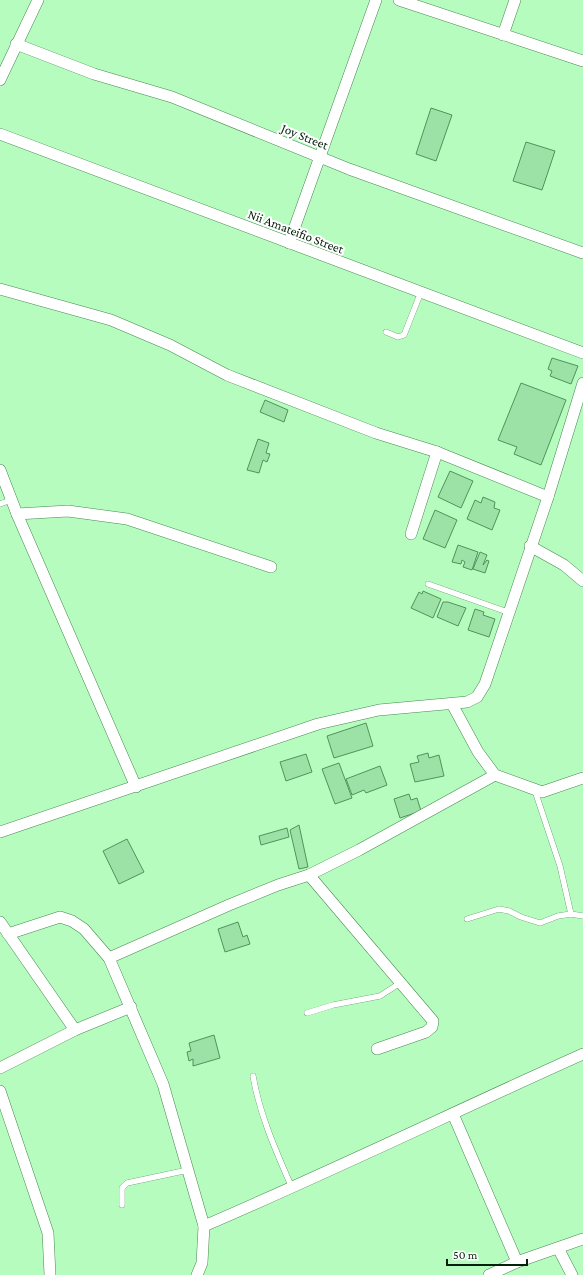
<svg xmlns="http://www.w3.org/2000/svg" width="583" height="1275" font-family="'Crimson Pro',serif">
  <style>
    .building { fill: #9ce1a5; stroke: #50935b }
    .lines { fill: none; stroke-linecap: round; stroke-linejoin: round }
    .service-casing { stroke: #478952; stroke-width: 6 }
    .minor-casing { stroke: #478952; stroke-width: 12 }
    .service { stroke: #fff; stroke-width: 5.5 }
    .minor { stroke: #fff; stroke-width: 11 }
    .labels { text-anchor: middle; stroke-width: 4; stroke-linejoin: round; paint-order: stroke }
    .street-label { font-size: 13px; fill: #05210b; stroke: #fff }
  </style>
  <rect width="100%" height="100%" fill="#b6fcbe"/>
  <g class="building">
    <polygon points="431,108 452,115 436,161 416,154"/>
    <polygon points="526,142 555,151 542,190 513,181"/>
    <polygon points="552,358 578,366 571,384 550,376 552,371 548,369"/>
    <polygon points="521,383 566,400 541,465 514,454 517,447 498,440"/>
    <polygon points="265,400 288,410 284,422 260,412"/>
    <polygon points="258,439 269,443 266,453 270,454 267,462 263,460 259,473 247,470"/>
    <polygon points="450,471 473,481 461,508 438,497"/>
    <polygon points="483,497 495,502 494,508 500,510 492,530 467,519 475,500 481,503"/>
    <polygon points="435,510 457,520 445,548 423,539"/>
    <polygon points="458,545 478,552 472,570 463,567 465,562 462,560 461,564 452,562"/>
    <polygon points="480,552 487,555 483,565 487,560 489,561 485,573 473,569"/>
    <polygon points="423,591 441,599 433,618 411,608 419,592 422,594"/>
    <polygon points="443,602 448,602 466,608 458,626 437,617"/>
    <polygon points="475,609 484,612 483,615 495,619 489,637 468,630"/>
    <polygon points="366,723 373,746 334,758 327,736"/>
    <polygon points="428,753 429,758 439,755 444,776 415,782 410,764 419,762 417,756"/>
    <polygon points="306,754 312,772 286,781 280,762"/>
    <polygon points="339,763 352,798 335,804 322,769"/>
    <polygon points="380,766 387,785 366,793 364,790 352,795 346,779"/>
    <polygon points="409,794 411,800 417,798 421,811 400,818 394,799"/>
    <polygon points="299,825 308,867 299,869 290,830"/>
    <polygon points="287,828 289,837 261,845 259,836"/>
    <polygon points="127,839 144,872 119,884 103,851"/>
    <polygon points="238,922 243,937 247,935 250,944 225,952 218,929"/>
    <polygon points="214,1035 220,1058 193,1066 193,1059 189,1061 187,1052 191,1051 189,1043"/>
  </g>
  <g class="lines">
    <g class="service-casing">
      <g id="service">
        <polyline points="386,332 398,337 404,335 421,292"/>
        <polyline points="0,504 11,500"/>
        <polyline points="428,584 510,613"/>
        <polyline points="535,791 560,866 571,914"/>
        <polyline points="467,919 499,909 509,911 521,917 540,923 558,916 571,914 583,916"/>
        <polyline points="307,1013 333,1005 380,996 400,983"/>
        <path d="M 253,1076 C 260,1116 276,1151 292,1188"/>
        <polyline points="122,1205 122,1188 127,1183 188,1170"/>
      </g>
    </g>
    <g class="minor-casing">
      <g id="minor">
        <polyline points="399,0 583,61"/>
        <polyline points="503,35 515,0"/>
        <polyline points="16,44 94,74 172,97 349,169 583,253"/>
        <polyline points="0,80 38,0"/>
        <polyline points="0,134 583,353"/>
        <polyline points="289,243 376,0"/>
        <polyline points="0,289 111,320 170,345 227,375 376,433 437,452 548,497"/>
        <polyline points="0,470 17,514 136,787"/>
        <polyline points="17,514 68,511 127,519 271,567"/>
        <polyline points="411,534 437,452"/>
        <polyline points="530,546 564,565 583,581"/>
        <polyline points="452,704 478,752 495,775 542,792 583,778"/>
        <polyline points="0,832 318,724 379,710 467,702 477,697 485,684 548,497 583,383"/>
        <polyline points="309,875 433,1021 432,1027 426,1032 377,1049"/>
        <polyline points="0,922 75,1030"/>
        <polyline points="8,934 60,917 72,921 84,929 109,958 163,1084 204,1226 202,1263 197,1275"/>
        <polyline points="109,958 229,905 278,885 309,875 359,850 495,775"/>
        <polyline points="0,1068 75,1030 131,1007"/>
        <polyline points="0,1091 48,1233 50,1275"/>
        <polyline points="453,1114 517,1262"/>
        <path d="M 204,1226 C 332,1171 456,1111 583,1054"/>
        <polyline points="558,1248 572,1275"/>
        <polyline points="489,1275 517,1262 583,1239"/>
      </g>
    </g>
    <use href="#service" class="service"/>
    <use href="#minor" class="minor"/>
  </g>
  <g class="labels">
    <g class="street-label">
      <text transform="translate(305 136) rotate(22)" y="5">Joy Street</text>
      <text transform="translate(296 231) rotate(21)" y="5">Nii Amateifio Street</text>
    </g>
  </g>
  <path d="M447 1259v6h80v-6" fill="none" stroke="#05210b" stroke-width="2"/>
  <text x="453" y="1259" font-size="12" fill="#05210b" stroke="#ffffff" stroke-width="3" paint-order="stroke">50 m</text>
</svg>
